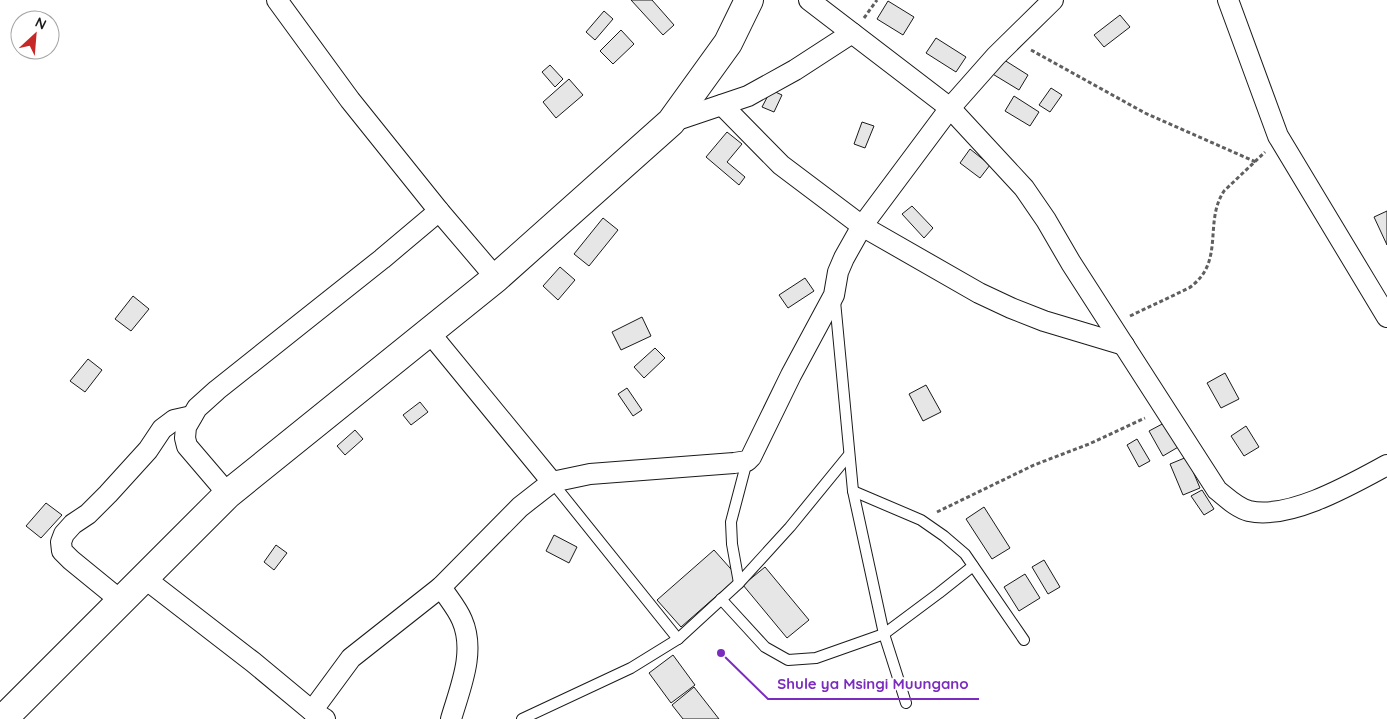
<svg xmlns="http://www.w3.org/2000/svg" width="1387" height="719" font-family="Quicksand,sans-serif">
  <style>
    .building { fill: #e6e6e6; stroke: #1a1a1a }
    .lines { fill: none; stroke-linecap: round; stroke-linejoin: round }
    .lane-casing { stroke: #1a1a1a; stroke-width: 12 }
    .street-casing { stroke: #1a1a1a; stroke-width: 22 }
    .secondary-casing { stroke: #1a1a1a; stroke-width: 30 }
    .path { stroke: #5f5f5f; stroke-width: 3; stroke-dasharray: 4 2.5; stroke-linecap: butt }
    .lane { stroke: #fff; stroke-width: 10 }
    .street { stroke: #fff; stroke-width: 20 }
    .secondary { stroke: #fff; stroke-width: 28 }
    .leader { fill: none; stroke: #7b2cbf; stroke-width: 2 }
    .callout-dot { fill: #7b2cbf; stroke: #fff; stroke-width: 2 }
    .callout-label { font-size: 15px; text-anchor: middle; font-weight: bold; fill: #7b2cbf; stroke: #fff; stroke-width: 4; stroke-linejoin: round; paint-order: stroke }
  </style>
  <rect width="100%" height="100%" fill="#fff"/>
  <g class="building">
    <polygon points="631,0 652,0 674,25 663,35"/>
    <polygon points="888,1 914,17 903,35 877,19"/>
    <polygon points="604,11 613,19 595,40 586,32"/>
    <polygon points="1120,15 1130,27 1104,47 1094,35"/>
    <polygon points="621,30 634,44 613,64 600,51"/>
    <polygon points="936,38 966,57 956,72 926,53"/>
    <polygon points="1001,58 1028,75 1019,90 991,73"/>
    <polygon points="550,65 563,79 555,87 542,72"/>
    <polygon points="569,79 583,95 556,118 543,102"/>
    <polygon points="1051,88 1062,95 1050,112 1039,105"/>
    <polygon points="771,90 782,95 774,112 762,107"/>
    <polygon points="1014,96 1039,112 1030,126 1005,111"/>
    <polygon points="862,122 874,126 865,148 854,144"/>
    <polygon points="727,132 742,144 727,162 745,177 739,185 706,157"/>
    <polygon points="970,149 990,165 980,178 960,163"/>
    <polygon points="912,206 933,228 924,238 902,214"/>
    <polygon points="1387,211 1387,245 1374,217"/>
    <polygon points="603,218 618,230 589,266 574,254"/>
    <polygon points="560,267 575,280 558,300 543,286"/>
    <polygon points="805,278 814,291 788,308 779,295"/>
    <polygon points="133,296 149,309 131,331 115,319"/>
    <polygon points="642,317 651,336 621,350 612,332"/>
    <polygon points="655,348 665,358 644,378 634,367"/>
    <polygon points="88,359 102,370 85,392 70,381"/>
    <polygon points="1225,373 1239,399 1221,408 1207,383"/>
    <polygon points="926,385 941,412 923,421 909,394"/>
    <polygon points="627,388 642,410 633,416 618,394"/>
    <polygon points="420,402 428,412 411,425 403,415"/>
    <polygon points="1166,422 1180,446 1163,456 1149,431"/>
    <polygon points="1246,426 1259,447 1244,456 1231,436"/>
    <polygon points="355,430 363,439 345,455 337,446"/>
    <polygon points="1137,439 1150,461 1139,467 1127,445"/>
    <polygon points="1187,457 1200,488 1183,495 1170,464"/>
    <polygon points="1202,490 1214,509 1204,515 1191,496"/>
    <polygon points="46,503 62,515 41,538 26,526"/>
    <polygon points="984,507 1010,548 992,559 966,519"/>
    <polygon points="554,535 577,547 569,563 546,551"/>
    <polygon points="276,545 287,553 274,570 264,562"/>
    <polygon points="714,550 738,577 681,627 657,600"/>
    <polygon points="1044,560 1060,587 1048,594 1032,567"/>
    <polygon points="765,567 809,620 787,638 743,585"/>
    <polygon points="1025,574 1040,598 1019,611 1004,587"/>
    <polygon points="673,655 695,685 671,703 649,673"/>
    <polygon points="694,687 719,719 683,719 672,705"/>
  </g>
  <g class="lines">
    <g class="lane-casing">
      <g id="lane">
        <polyline points="835,301 853,491 884,634 906,703"/>
        <polyline points="552,482 678,639"/>
        <polyline points="853,491 921,520 944,536 965,554 1024,640"/>
        <polyline points="739,583 732,544 731,522 747,461"/>
        <polyline points="721,599 765,647 788,660 816,658 884,634 939,593 973,566"/>
        <polyline points="522,719 631,668 678,639 739,583 790,527 848,456"/>
      </g>
    </g>
    <g class="street-casing">
      <g id="street">
        <polyline points="277,0 350,100 439,211 496,278"/>
        <path d="M 809,0 L 950,108 L 1024,188 L 1046,220 L 1071,263 L 1217,490 C 1227,498 1237,508 1249,511 C 1290,520 1352,484 1387,465"/>
        <polyline points="1228,0 1278,136 1387,317"/>
        <polyline points="722,105 781,165 862,226 979,293 1011,308 1044,321 1124,345"/>
        <polyline points="671,122 748,96 795,70 852,33"/>
        <polyline points="429,332 552,482"/>
        <polyline points="228,494 187,446 185,438 186,427 197,408 217,390 382,259 439,211"/>
        <polyline points="143,577 253,662 312,711 325,719"/>
        <path d="M 441,587 C 448,598 457,608 462,620 C 476,652 460,688 451,719"/>
        <polyline points="120,600 71,560 62,551 61,542 64,534 73,524 88,514 108,494 148,450 162,429 174,420 192,416"/>
        <polyline points="312,711 351,658 441,587 520,507 552,482 590,474 734,463 747,461 751,457 791,375 834,295 838,272 844,258 862,226 950,108 996,56 1053,0"/>
      </g>
    </g>
    <g class="secondary-casing">
      <polyline id="secondary" points="3,719 228,494 496,278 671,122 728,43 749,0"/>
    </g>
    <g class="path">
      <polyline points="864,18 877,0"/>
      <polyline points="1031,50 1145,113 1256,162"/>
      <path d="M 1130,316 L 1189,288 C 1226,262 1203,223 1224,191 L 1265,152"/>
      <polyline points="937,512 1034,465 1089,444 1145,418"/>
    </g>
    <use href="#lane" class="lane"/>
    <use href="#street" class="street"/>
    <use href="#secondary" class="secondary"/>
  </g>
  <path class="leader" d="M721 653L768 699H979"/>
  <circle class="callout-dot" cx="721" cy="653" r="5"/>
  <g class="callout-label">
    <text x="873" y="689">Shule ya Msingi Muungano</text>
  </g>
  <g transform="translate(35 35) rotate(26)"><circle r="24" fill="#ffffff" stroke="#a3a3a3"/>
  <path d="M0-4L9 19L0 12L-9 19Z" fill="#c62828"/>
  <text y="-8" font-size="14" font-weight="bold" text-anchor="middle" fill="#1a1a1a">N</text>
  </g>
</svg>
